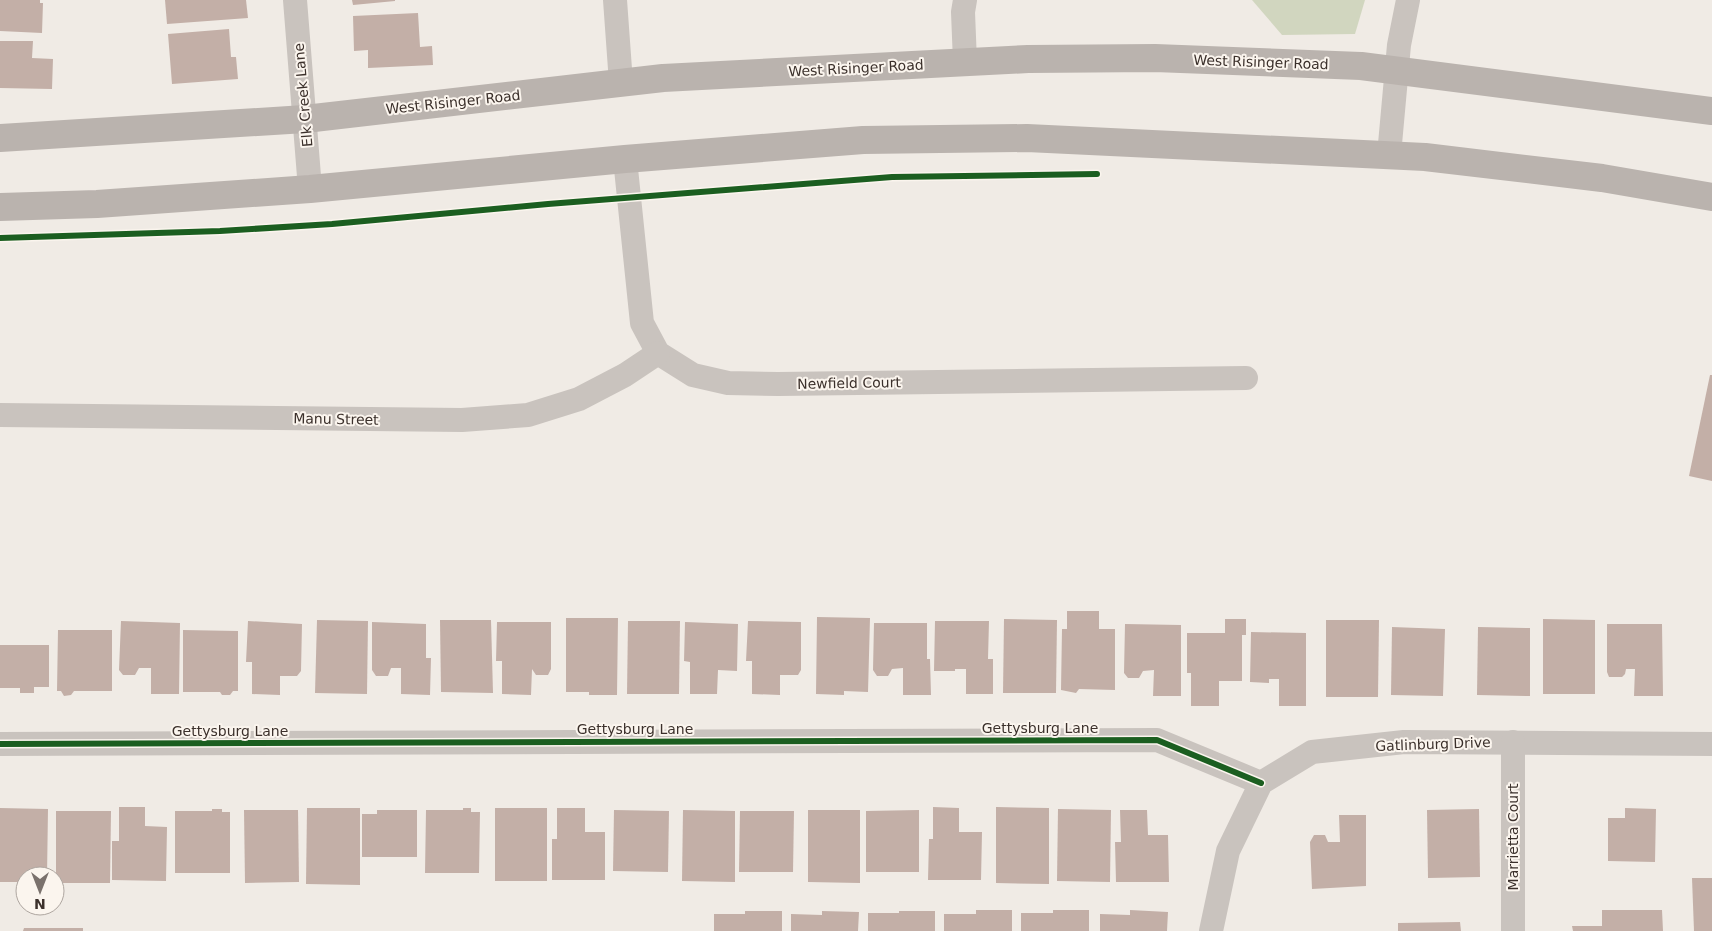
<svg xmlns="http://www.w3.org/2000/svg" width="1712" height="931" font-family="'DejaVu Sans',sans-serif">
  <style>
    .green { fill: #d1d6bf }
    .building { fill: #c3afa7 }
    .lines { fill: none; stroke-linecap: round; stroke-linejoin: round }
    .minor { stroke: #c9c3be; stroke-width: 24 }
    .secondary { stroke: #bab3ae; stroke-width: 28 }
    .cycleway-casing { stroke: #fbf5ee; stroke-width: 9 }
    .cycleway { stroke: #1b5e20; stroke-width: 6 }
    .labels { text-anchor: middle; stroke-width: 4; stroke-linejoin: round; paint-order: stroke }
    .street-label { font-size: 14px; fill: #3b302b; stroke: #fbf5ee }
  </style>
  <rect width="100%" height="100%" fill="#f0ebe5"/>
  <polygon class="green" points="1252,0 1365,0 1355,34 1282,35"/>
  <g class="building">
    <polygon points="0,0 40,0 40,3 43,3 42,33 0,31"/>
    <polygon points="165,0 246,0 248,18 167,24"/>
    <polygon points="352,0 395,0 395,1 353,5"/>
    <polygon points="418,13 420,47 432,46 433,65 368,68 368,50 354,51 353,16"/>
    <polygon points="229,29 231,57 236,57 238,79 172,84 168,34"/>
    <polygon points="0,41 33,41 32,58 53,59 52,89 0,88"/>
    <polygon points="1710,375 1712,375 1712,481 1689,476"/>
    <polygon points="1067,611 1099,611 1099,629 1115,629 1115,690 1079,689 1076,693 1061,690 1062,629 1067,629"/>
    <polygon points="817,617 870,618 868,692 844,691 844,695 816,694"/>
    <polygon points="566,618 618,618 617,695 589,695 589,692 566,692"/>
    <polygon points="1004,619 1057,620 1056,693 1003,693"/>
    <polygon points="1225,619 1246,619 1246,635 1242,635 1242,681 1219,681 1219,706 1191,706 1191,673 1187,673 1187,633 1225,633"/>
    <polygon points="1543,619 1595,620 1595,694 1543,694"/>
    <polygon points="317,620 368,621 367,694 315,693"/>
    <polygon points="440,620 491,620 493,693 441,692"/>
    <polygon points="1326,620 1379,620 1378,697 1326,697"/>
    <polygon points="121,621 180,623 179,694 151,694 151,668 139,668 135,675 123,675 119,670"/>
    <polygon points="248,621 302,624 301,671 297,676 280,676 280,695 252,694 252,662 246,662"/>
    <polygon points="628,621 680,621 679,694 627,694"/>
    <polygon points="748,621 801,622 801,670 798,675 780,675 780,695 752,694 752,661 746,661"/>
    <polygon points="935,621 989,621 988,659 993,659 993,694 966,694 966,669 955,669 955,671 934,671"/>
    <polygon points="372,622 426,624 426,658 431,658 430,695 401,694 401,668 391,668 388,676 376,676 372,670"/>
    <polygon points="497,622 551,622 551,669 548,675 536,675 532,669 531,695 502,694 502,661 496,661"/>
    <polygon points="685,622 738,624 737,671 718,670 717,694 690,694 690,662 684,661"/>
    <polygon points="874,623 927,623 927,659 930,659 931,695 903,695 903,668 892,669 888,676 877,676 873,670"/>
    <polygon points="1125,624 1181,625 1181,696 1153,696 1154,670 1143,671 1139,678 1128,678 1124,673"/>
    <polygon points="1607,624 1662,624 1663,696 1634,696 1635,669 1626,669 1625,674 1622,677 1609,677 1607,672"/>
    <polygon points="1392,627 1445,629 1443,696 1391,695"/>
    <polygon points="1478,627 1530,628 1530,696 1477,695"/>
    <polygon points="58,630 112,630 112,691 74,691 71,695 64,696 61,691 57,691"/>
    <polygon points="183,630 238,631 238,691 233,691 230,695 222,695 220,692 183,692"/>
    <polygon points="1251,632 1306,633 1306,706 1279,706 1279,679 1269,679 1269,683 1250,682"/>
    <polygon points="0,645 49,645 49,687 34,687 34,693 20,693 20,688 0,688"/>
    <polygon points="119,807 145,807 145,826 167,827 166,881 112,880 112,841 119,841"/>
    <polygon points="933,807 959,808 959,832 982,832 981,880 928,880 929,839 933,839"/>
    <polygon points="996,807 1049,808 1049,884 996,883"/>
    <polygon points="0,808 48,809 47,876 25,876 25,882 0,882"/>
    <polygon points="307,808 360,808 360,885 306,884"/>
    <polygon points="463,808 471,808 471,812 480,812 479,873 425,873 426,810 463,810"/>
    <rect x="495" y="808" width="52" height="73"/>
    <polygon points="557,808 585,808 585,832 605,832 605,880 552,880 552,839 557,839"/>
    <polygon points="1625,808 1656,809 1655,862 1608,861 1608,818 1625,818"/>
    <polygon points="212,809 222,809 222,812 230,812 230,873 175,873 175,811 212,811"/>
    <polygon points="1058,809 1111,810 1110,882 1057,881"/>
    <polygon points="1479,809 1480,877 1428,878 1427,810"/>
    <polygon points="244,810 298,810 299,882 245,883"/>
    <polygon points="377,810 417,810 417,857 362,857 362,814 377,814"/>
    <polygon points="614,810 669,811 668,872 613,871"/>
    <polygon points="683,810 735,811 735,882 682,881"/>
    <polygon points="808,810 860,810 860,883 808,882"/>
    <polygon points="919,810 919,872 866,872 866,811"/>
    <polygon points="1120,810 1147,810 1148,835 1168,835 1169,882 1116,882 1115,842 1121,842"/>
    <polygon points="56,811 111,811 110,883 56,883"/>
    <polygon points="740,811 794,811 793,872 739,872"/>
    <polygon points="1339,815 1366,815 1366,886 1312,889 1310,842 1314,835 1325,835 1328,842 1340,842"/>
    <polygon points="1692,878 1712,878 1712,931 1694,931"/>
    <polygon points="976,910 1012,910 1012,931 944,931 944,914 976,914"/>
    <polygon points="1053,910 1089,910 1089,931 1021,931 1021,913 1053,913"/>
    <polygon points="1130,910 1168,912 1167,931 1100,931 1100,914 1130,915"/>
    <polygon points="1602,910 1662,910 1663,931 1573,931 1572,926 1602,926"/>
    <polygon points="745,911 782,911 782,931 714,931 714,914 745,914"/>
    <polygon points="822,911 859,912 858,931 791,931 791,914 822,915"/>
    <polygon points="899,911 935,911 935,931 868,931 868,913 899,913"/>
    <polygon points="1460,922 1461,931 1398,931 1398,923"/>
    <polygon points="24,928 83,928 83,931 23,931"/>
  </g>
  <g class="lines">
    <g class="minor">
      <polyline points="295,0 310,189"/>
      <polyline points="615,0 621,83"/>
      <polyline points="965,0 963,12 965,62"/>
      <polyline points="1389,155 1399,45 1408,0"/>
      <polyline points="625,159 642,323 658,353 693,375 728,383 778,384 1246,378"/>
      <polyline points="0,415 462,420 528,415 579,399 625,375 658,353"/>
      <polyline points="0,744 1157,740 1261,783"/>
      <polyline points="1211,931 1228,851 1261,783 1312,752 1404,742 1712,744"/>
      <polyline points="1513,931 1513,742"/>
    </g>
    <g class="secondary">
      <polyline points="0,138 305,119 663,78 1028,59 1155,58 1361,66 1712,111"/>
      <polyline points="0,207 97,204 310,189 625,159 863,140 1027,138 1425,157 1602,178 1712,197"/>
    </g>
    <g class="cycleway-casing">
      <g id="cycleway">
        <polyline points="0,238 220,231 332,224 548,204 892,177 1097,174"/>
        <polyline points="0,744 1157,740 1261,783"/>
      </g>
    </g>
    <use href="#cycleway" class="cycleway"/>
  </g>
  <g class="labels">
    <g class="street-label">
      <text transform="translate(1261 62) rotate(2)" y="5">West Risinger Road</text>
      <text transform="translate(856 68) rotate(-3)" y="5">West Risinger Road</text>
      <text transform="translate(303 95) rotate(-95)" y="5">Elk Creek Lane</text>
      <text transform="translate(453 102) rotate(-6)" y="5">West Risinger Road</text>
      <text transform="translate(849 383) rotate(-1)" y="5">Newfield Court</text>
      <text transform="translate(336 419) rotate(1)" y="5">Manu Street</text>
      <text x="1040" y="733">Gettysburg Lane</text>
      <text x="635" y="734">Gettysburg Lane</text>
      <text x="230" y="736">Gettysburg Lane</text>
      <text transform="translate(1433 744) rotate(-2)" y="5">Gatlinburg Drive</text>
      <text transform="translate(1513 837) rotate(-90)" y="5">Marrietta Court</text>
    </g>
  </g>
  <g transform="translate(40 891) rotate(180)"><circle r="24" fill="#fbf5ee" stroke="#aea6a0"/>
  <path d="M0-4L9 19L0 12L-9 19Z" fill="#7a716c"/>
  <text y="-8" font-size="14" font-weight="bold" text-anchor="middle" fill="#3b302b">N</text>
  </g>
</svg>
